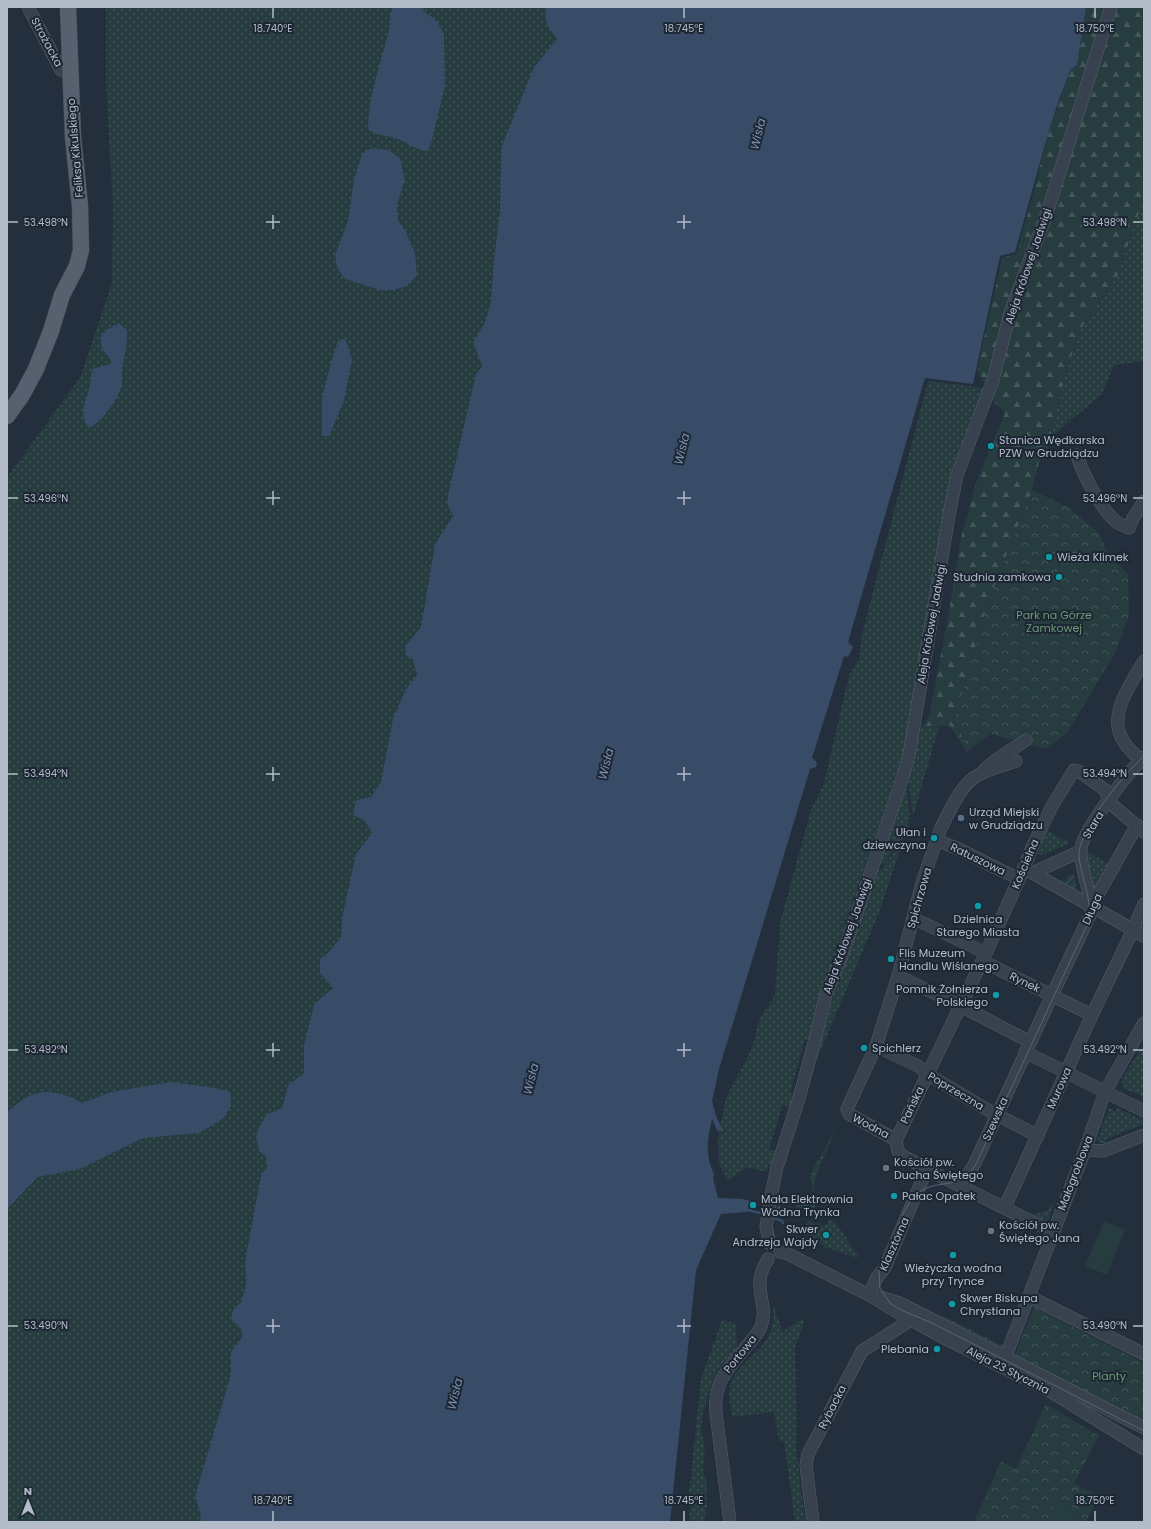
<svg xmlns="http://www.w3.org/2000/svg" width="1151" height="1529" font-family="Poppins,sans-serif">
  <style>
    .grass { fill: url(#grass-dots) }
    .forest { fill: url(#forest-firs) }
    .park { fill: url(#park-crowns) }
    .garden { fill: url(#garden-furrows) }
    .pitch { fill: #263c3f }
    .water { fill: #394c67 }
    .lines { fill: none; stroke-linecap: round; stroke-linejoin: round }
    .stream { stroke: #394c67; stroke-width: 2.5 }
    .minor-casing { stroke: #565f6c; stroke-width: 13 }
    .major-casing { stroke: #414a57; stroke-width: 17 }
    .minor { stroke: #38414e; stroke-width: 12 }
    .major { stroke: #56606e; stroke-width: 16 }
    .tram { stroke: #5a6575; stroke-width: 1 }
    .ticks { fill: none; stroke: #b4bcc9; stroke-width: 1.5 }
    .culture-dot { fill: #0f9aa8; stroke: #1d2633; stroke-width: 1.5 }
    .service-dot { fill: #5c6f8a; stroke: #1d2633; stroke-width: 1.5 }
    .worship-dot { fill: #6b7280; stroke: #1d2633; stroke-width: 1.5 }
    .labels { text-anchor: middle; stroke-width: 4; stroke-linejoin: round; paint-order: stroke }
    .street-label { font-size: 11px; fill: #b4bcc9; stroke: #1d2633 }
    .poi-label { font-size: 11px; fill: #b4bcc9; stroke: #1d2633; text-anchor: start }
    .park-label { font-size: 11px; fill: #6b9a76; stroke: #1d2633 }
    .water-label { font-size: 12px; font-style: italic; fill: #7c92b1; stroke: #1d2633 }
    .ticks-label { font-size: 10px; text-anchor: middle; fill: #b4bcc9; stroke: #1d2633; stroke-width: 4; stroke-linejoin: round; paint-order: stroke }
  </style>
  <defs>
    <pattern id="grass-dots" width="8" height="8" patternUnits="userSpaceOnUse"><rect width="8" height="8" fill="#263c3f"/><path d="M2 2h.1M6 6h.1" fill="none" stroke="#435659" stroke-width="1.8" stroke-linecap="round"/></pattern>
    <pattern id="forest-firs" width="22" height="20" patternUnits="userSpaceOnUse"><rect width="22" height="20" fill="#263c3f"/><path d="M5 1l3.5 6h-7zM16 11l3.5 6h-7z" fill="#435659"/></pattern>
    <pattern id="park-crowns" width="20" height="18" patternUnits="userSpaceOnUse"><rect width="20" height="18" fill="#263c3f"/><path d="M2 6a3 3 0 1 1 6 0M12 15a3 3 0 1 1 6 0" fill="none" stroke="#435659"/></pattern>
    <pattern id="garden-furrows" width="10" height="10" patternUnits="userSpaceOnUse"><rect width="10" height="10" fill="#263c3f"/><path d="M-1 1l2-2M0 10L10 0M9 11l2-2" fill="none" stroke="#435659"/></pattern>
  </defs>
  <rect width="100%" height="100%" fill="#242f3e"/>
  <g class="grass">
    <path d="M 106,7 L 546,7 C 544,21 549,29 557,39 L 534,67 L 500,210 L 493,268 L 491,301 L 485,322 L 473,342 L 482,366 L 476,374 L 449,490 L 447,503 L 453,516 L 435,544 L 421,627 L 405,646 L 413,658 L 417,675 L 406,689 L 393,718 L 381,782 L 371,797 L 353,815 L 364,820 L 372,833 L 356,854 L 342,917 L 341,937 L 329,952 L 320,973 L 333,988 L 322,997 L 304,1045 L 304,1073 L 288,1085 L 282,1108 L 267,1114 L 267,1167 L 261,1175 L 245,1261 L 246,1285 L 241,1302 L 233,1310 L 242,1330 L 242,1337 L 231,1352 L 231,1374 L 195,1496 C 197,1506 202,1512 200,1522 L 7,1522 L 7,477 L 80,378 L 112,283 L 113,206 L 106,85 Z"/>
    <polygon points="1142,203 1144,204 1144,361 1114,365 1102,394 1050,438 1066,373 1080,330 1117,277"/>
    <polygon points="928,381 985,388 959,458 904,756 856,891 825,985 811,1041 805,1039 790,1094 793,1095 790,1107 783,1105 769,1149 775,1151 771,1166 769,1165 767,1172 747,1167 728,1180 719,1164 718,1139 726,1098 752,1048 760,1018 775,996 780,923 811,810 824,783 849,676 859,660 862,634"/>
    <polygon points="917,726 939,727 913,816 908,780"/>
    <polygon points="903,786 907,789 910,818 905,835 885,863 879,866 877,865"/>
    <polygon points="1046,830 1068,842 1068,844 1040,856 1036,850"/>
    <polygon points="903,841 880,910 817,1059 805,1095 826,1003 876,869 881,870"/>
    <polygon points="1086,851 1110,865 1095,888 1093,886"/>
    <polygon points="1141,1049 1144,1050 1144,1097 1123,1088 1122,1079"/>
    <polygon points="1109,1108 1114,1111 1116,1111 1117,1108 1144,1121 1144,1124 1107,1138 1105,1144 1097,1141"/>
    <polygon points="838,1125 819,1167 814,1183 814,1195 810,1175"/>
    <polygon points="798,1197 813,1199 815,1206 809,1214 792,1203 787,1205 785,1199"/>
    <polygon points="1054,1203 1048,1222 1033,1215 1048,1210 1050,1205"/>
    <polygon points="831,1219 835,1222 858,1255 857,1258 825,1247 805,1230 805,1226 809,1220 816,1225 818,1222 824,1227"/>
    <path d="M 773,1305 L 783,1331 L 802,1319 L 804,1323 L 795,1347 L 797,1431 L 796,1448 L 805,1522 L 795,1522 L 784,1441 L 779,1442 L 774,1412 L 732,1417 C 730,1405 727,1391 732,1380 C 734,1374 739,1370 743,1365 C 763,1344 776,1338 773,1305 Z"/>
    <polygon points="943,1316 1004,1346 997,1348 940,1321"/>
    <polygon points="722,1320 736,1324 737,1347 721,1366 713,1379 702,1416 701,1431 705,1448 703,1473 706,1479 707,1487 706,1494 707,1505 704,1522 690,1522 689,1519 691,1504 688,1504 701,1379"/>
  </g>
  <polygon class="forest" points="1086,7 1144,7 1144,204 1142,204 1117,277 1080,330 1066,373 1050,438 1048,454 1041,455 1032,490 988,603 955,717 967,752 950,726 923,726 929,717 950,606 961,537 977,480 1005,413 995,403 977,370 1002,258 1017,253 1034,191 1047,137 1071,69 1077,65"/>
  <g class="park">
    <polygon points="1032,490 1071,509 1099,533 1109,556 1128,574 1129,615 1115,653 1067,733 1046,749 991,734 967,752 955,717 988,603"/>
    <polygon points="1034,1307 1144,1363 1144,1425 1014,1357"/>
    <polygon points="1046,1404 1099,1436 1074,1484 1098,1495 1086,1522 974,1522 1001,1461 1016,1469"/>
  </g>
  <polygon class="garden" points="1073,874 1078,892 1059,881 1065,880 1069,875"/>
  <g class="pitch">
    <polygon points="1104,1221 1125,1230 1107,1275 1085,1266"/>
    <polygon points="1056,1501 1079,1510 1075,1522 1047,1522"/>
  </g>
  <g class="water">
    <path d="M 393,7 L 422,7 L 425,12 L 437,21 L 444,34 L 445,86 L 431,144 L 427,151 C 415,150 406,142 395,138 C 385,135 377,136 368,129 C 368,97 380,65 388,34 C 390,25 389,16 393,7 Z"/>
    <path d="M 546,7 L 1086,7 L 1077,65 L 1071,69 L 1060,97 L 1047,137 L 1015,252 L 1000,256 L 973,384 L 925,378 L 848,642 L 853,647 L 848,657 L 844,656 L 812,758 L 817,762 L 816,767 L 810,769 L 719,1069 L 712,1101 L 716,1116 L 722,1129 L 718,1132 L 712,1119 C 707,1140 705,1154 714,1174 L 713,1178 L 718,1198 L 742,1199 L 750,1201 L 747,1212 L 721,1214 L 696,1270 L 670,1522 L 200,1522 C 202,1512 197,1506 195,1496 L 231,1374 L 231,1352 L 242,1337 L 242,1330 L 231,1319 L 233,1310 L 241,1302 L 246,1285 L 245,1261 L 261,1175 L 267,1167 L 266,1156 L 259,1151 L 256,1137 L 259,1127 L 267,1114 L 282,1108 L 288,1085 L 304,1073 L 304,1045 L 314,1005 L 322,997 L 333,988 L 320,973 L 320,959 L 329,952 L 341,937 L 342,917 L 356,854 L 372,833 L 364,820 L 353,815 L 356,800 L 371,797 L 381,782 L 393,718 L 406,689 L 417,675 L 413,659 L 406,656 L 405,646 L 421,627 L 435,544 L 453,516 L 447,503 L 449,490 L 476,374 L 482,366 L 473,342 L 485,322 L 491,301 L 493,268 L 500,210 L 501,148 L 534,67 L 557,39 C 548,28 544,22 546,7 Z"/>
    <polygon points="372,148 388,150 400,158 405,180 397,205 397,212 398,220 406,232 415,253 417,275 407,286 394,290 380,290 345,279 337,268 335,255 348,221 354,179 361,157 365,151"/>
    <path d="M 119,323 L 127,330 C 128,344 124,357 122,371 C 122,376 123,382 121,387 C 117,401 102,422 89,428 C 77,415 87,399 90,385 C 91,380 91,374 92,369 L 111,364 L 111,360 L 102,348 L 100,338 L 106,330 Z"/>
    <polygon points="345,338 352,359 344,401 329,436 322,436 322,398 331,362 338,341"/>
    <path d="M 171,1082 L 215,1088 L 230,1092 L 231,1106 L 224,1118 L 199,1133 L 143,1138 L 80,1169 L 38,1177 L 7,1209 L 7,1112 C 13,1107 20,1101 27,1097 C 44,1087 67,1094 82,1103 L 111,1092 Z"/>
  </g>
  <g class="lines">
    <g class="stream">
      <polyline points="787,1203 797,1201 812,1209"/>
      <polyline points="748,1210 764,1214"/>
      <polyline points="772,1217 782,1221 783,1223"/>
      <polyline points="774,1218 779,1207"/>
    </g>
    <g class="minor-casing">
      <g id="minor">
        <polyline points="28,7 61,70 69,72"/>
        <path d="M 1077,455 C 1082,473 1102,512 1118,523 C 1121,525 1125,526 1129,528 L 1133,518 L 1144,501"/>
        <path d="M 1140,761 C 1135,754 1128,749 1124,742 C 1106,716 1131,684 1144,661"/>
        <polyline points="985,769 996,760 1026,740"/>
        <path d="M 946,818 C 953,804 963,783 978,775 C 989,769 1004,765 1016,761"/>
        <path d="M 937,841 C 966,849 991,868 1019,878"/>
        <polyline points="1024,868 1144,936"/>
        <polyline points="1036,874 1039,870 1081,851"/>
        <path d="M 1092,905 C 1089,892 1079,861 1081,848 C 1084,829 1129,771 1144,757"/>
        <polyline points="913,918 986,953"/>
        <polyline points="982,961 1092,1015"/>
        <polyline points="898,976 961,1006 1030,1042"/>
        <polyline points="876,1046 918,1066 927,1074 993,1113 1038,1136"/>
        <polyline points="1025,1052 1144,1111"/>
        <polyline points="896,1140 985,955 1024,868 1032,847 1051,808 1074,770 1079,771 1105,790 1110,803 1144,832"/>
        <polyline points="896,1140 849,1114 847,1109 876,1046 898,976 922,883 940,830 945,820"/>
        <polyline points="896,1140 898,1151 903,1156 930,1171 1053,1232"/>
        <polyline points="1085,1150 1103,1151 1144,1135"/>
        <polyline points="955,1183 965,1180 975,1163 1054,991 1090,915 1092,905 1137,825"/>
        <polyline points="1005,1207 1092,1015 1133,930 1144,904"/>
        <polyline points="770,1244 766,1227 773,1186 777,1167 799,1098 816,1036 826,994 842,956 901,783 909,755 949,515 957,475 993,380 1010,313 1047,213 1111,7"/>
        <polyline points="780,1252 788,1254 869,1295 902,1315 946,1339 1048,1390 1144,1449"/>
        <polyline points="869,1295 876,1279 885,1267 927,1169"/>
        <polyline points="880,1297 902,1304 1144,1428"/>
        <polyline points="1030,1297 1144,1354"/>
        <polyline points="1002,1366 1085,1150 1105,1092 1144,1023"/>
        <path d="M 730,1522 L 716,1413 C 713,1382 728,1369 746,1347 C 752,1340 757,1335 761,1327 C 767,1312 760,1300 760,1285 C 759,1275 763,1267 768,1259"/>
        <polyline points="813,1522 806,1465 808,1454 862,1351 911,1320"/>
      </g>
    </g>
    <g class="major-casing">
      <polyline id="major" points="7,416 22,395 36,369 51,331 62,295 77,266 81,250 80,206 73,137 68,7"/>
    </g>
    <use href="#minor" class="minor"/>
    <use href="#major" class="major"/>
    <path class="tram" d="M 1144,756 C 1124,774 1076,831 1079,858 C 1082,880 1094,903 1087,925 L 976,1164 C 959,1194 934,1175 912,1198 L 904,1212 L 879,1272 L 880,1288 L 890,1303 L 901,1310 L 932,1323 L 1144,1431"/>
  </g>
  <path class="ticks" d="M 273,8 L 273,18M 684,8 L 684,18M 1095,8 L 1095,18M 273,215 L 273,229M 684,215 L 684,229M 8,222 L 18,222M 266,222 L 280,222M 677,222 L 691,222M 1133,222 L 1143,222M 273,491 L 273,505M 684,491 L 684,505M 8,498 L 18,498M 266,498 L 280,498M 677,498 L 691,498M 1133,498 L 1143,498M 273,767 L 273,781M 684,767 L 684,781M 8,774 L 18,774M 266,774 L 280,774M 677,774 L 691,774M 1133,774 L 1143,774M 273,1043 L 273,1057M 684,1043 L 684,1057M 8,1050 L 18,1050M 266,1050 L 280,1050M 677,1050 L 691,1050M 1133,1050 L 1143,1050M 273,1319 L 273,1333M 684,1319 L 684,1333M 8,1326 L 18,1326M 266,1326 L 280,1326M 677,1326 L 691,1326M 1133,1326 L 1143,1326M 273,1511 L 273,1521M 684,1511 L 684,1521M 1095,1511 L 1095,1521"/>
  <g class="culture-dot">
    <circle cx="991" cy="446" r="4"/>
    <circle cx="1049" cy="557" r="4"/>
    <circle cx="1059" cy="577" r="4"/>
    <circle cx="934" cy="838" r="4"/>
    <circle cx="978" cy="906" r="4"/>
    <circle cx="891" cy="959" r="4"/>
    <circle cx="996" cy="995" r="4"/>
    <circle cx="864" cy="1048" r="4"/>
    <circle cx="894" cy="1196" r="4"/>
    <circle cx="753" cy="1205" r="4"/>
    <circle cx="826" cy="1235" r="4"/>
    <circle cx="953" cy="1255" r="4"/>
    <circle cx="952" cy="1304" r="4"/>
    <circle cx="937" cy="1349" r="4"/>
  </g>
  <circle class="service-dot" cx="961" cy="818" r="4"/>
  <g class="worship-dot">
    <circle cx="886" cy="1168" r="4"/>
    <circle cx="991" cy="1231" r="4"/>
  </g>
  <g class="labels">
    <g class="street-label">
      <text transform="translate(47 42) rotate(62)" y="4">Strażacka</text>
      <text transform="translate(75 148) rotate(-95)" y="4">Feliksa Kikulskiego</text>
      <text transform="translate(1028 266) rotate(-71)" y="4">Aleja Królowej Jadwigi</text>
      <text transform="translate(931 624) rotate(-80)" y="4">Aleja Królowej Jadwigi</text>
      <text transform="translate(1093 825) rotate(-59)" y="4">Stara</text>
      <text transform="translate(978 859) rotate(26)" y="4">Ratuszowa</text>
      <text transform="translate(1025 864) rotate(-67)" y="4">Kościelna</text>
      <text transform="translate(919 898) rotate(-74)" y="4">Spichrzowa</text>
      <text transform="translate(1092 909) rotate(-66)" y="4">Długa</text>
      <text transform="translate(847 936) rotate(-70)" y="4">Aleja Królowej Jadwigi</text>
      <text transform="translate(1025 982) rotate(26)" y="4">Rynek</text>
      <text transform="translate(1059 1088) rotate(-66)" y="4">Murowa</text>
      <text transform="translate(956 1091) rotate(31)" y="4">Poprzeczna</text>
      <text transform="translate(912 1105) rotate(-64)" y="4">Pańska</text>
      <text transform="translate(995 1119) rotate(-66)" y="4">Szewska</text>
      <text transform="translate(871 1126) rotate(28)" y="4">Wodna</text>
      <text transform="translate(1075 1173) rotate(-69)" y="4">Małogroblowa</text>
      <text transform="translate(894 1244) rotate(-66)" y="4">Klasztorna</text>
      <text transform="translate(740 1354) rotate(-51)" y="4">Portowa</text>
      <text transform="translate(1008 1370) rotate(27)" y="4">Aleja 23 Stycznia</text>
      <text transform="translate(832 1407) rotate(-63)" y="4">Rybacka</text>
    </g>
    <g class="poi-label">
      <text x="999" y="444">Stanica Wędkarska<tspan x="999" dy="13">PZW w Grudziądzu</tspan></text>
      <text x="1057" y="561">Wieża Klimek</text>
      <text x="1051" y="581" text-anchor="end">Studnia zamkowa</text>
      <text x="969" y="816">Urząd Miejski<tspan x="969" dy="13">w Grudziądzu</tspan></text>
      <text x="926" y="836" text-anchor="end">Ułan i<tspan x="926" dy="13">dziewczyna</tspan></text>
      <text x="978" y="923" text-anchor="middle">Dzielnica<tspan x="978" dy="13">Starego Miasta</tspan></text>
      <text x="899" y="957">Flis Muzeum<tspan x="899" dy="13">Handlu Wiślanego</tspan></text>
      <text x="988" y="993" text-anchor="end">Pomnik Żołnierza<tspan x="988" dy="13">Polskiego</tspan></text>
      <text x="872" y="1052">Spichlerz</text>
      <text x="894" y="1166">Kościół pw.<tspan x="894" dy="13">Ducha Świętego</tspan></text>
      <text x="902" y="1200">Pałac Opatek</text>
      <text x="761" y="1203">Mała Elektrownia<tspan x="761" dy="13">Wodna Trynka</tspan></text>
      <text x="999" y="1229">Kościół pw.<tspan x="999" dy="13">Świętego Jana</tspan></text>
      <text x="818" y="1233" text-anchor="end">Skwer<tspan x="818" dy="13">Andrzeja Wajdy</tspan></text>
      <text x="953" y="1272" text-anchor="middle">Wieżyczka wodna<tspan x="953" dy="13">przy Trynce</tspan></text>
      <text x="960" y="1302">Skwer Biskupa<tspan x="960" dy="13">Chrystiana</tspan></text>
      <text x="929" y="1353" text-anchor="end">Plebania</text>
    </g>
    <g class="park-label">
      <text x="1054" y="619">Park na Górze<tspan x="1054" dy="13">Zamkowej</tspan></text>
      <text x="1109" y="1380">Planty</text>
    </g>
    <g class="water-label">
      <text transform="translate(758 134) rotate(-76)" y="4">Wisła</text>
      <text transform="translate(682 449) rotate(-76)" y="4">Wisła</text>
      <text transform="translate(606 764) rotate(-76)" y="4">Wisła</text>
      <text transform="translate(531 1079) rotate(-76)" y="4">Wisła</text>
      <text transform="translate(455 1394) rotate(-76)" y="4">Wisła</text>
    </g>
  </g>
  <g class="ticks-label">
    <text x="273" y="32">18.740°E</text>
    <text x="684" y="32">18.745°E</text>
    <text x="1095" y="32">18.750°E</text>
    <text x="46" y="226">53.498°N</text>
    <text x="1105" y="226">53.498°N</text>
    <text x="46" y="502">53.496°N</text>
    <text x="1105" y="502">53.496°N</text>
    <text x="46" y="777">53.494°N</text>
    <text x="1105" y="777">53.494°N</text>
    <text x="46" y="1053">53.492°N</text>
    <text x="1105" y="1053">53.492°N</text>
    <text x="46" y="1329">53.490°N</text>
    <text x="1105" y="1329">53.490°N</text>
    <text x="273" y="1504">18.740°E</text>
    <text x="684" y="1504">18.745°E</text>
    <text x="1095" y="1504">18.750°E</text>
  </g>
  <rect width="1151" height="1529" fill="none" stroke="#b4bcc9" stroke-width="16"/>
  <g transform="translate(28 1501)" stroke="#1d2633" stroke-width="3" paint-order="stroke">
  <path d="M0-3L7 15L0 10L-7 15Z" fill="#b4bcc9"/>
  <text y="-6" font-size="11" font-weight="bold" text-anchor="middle" fill="#b4bcc9">N</text>
  </g>
</svg>
